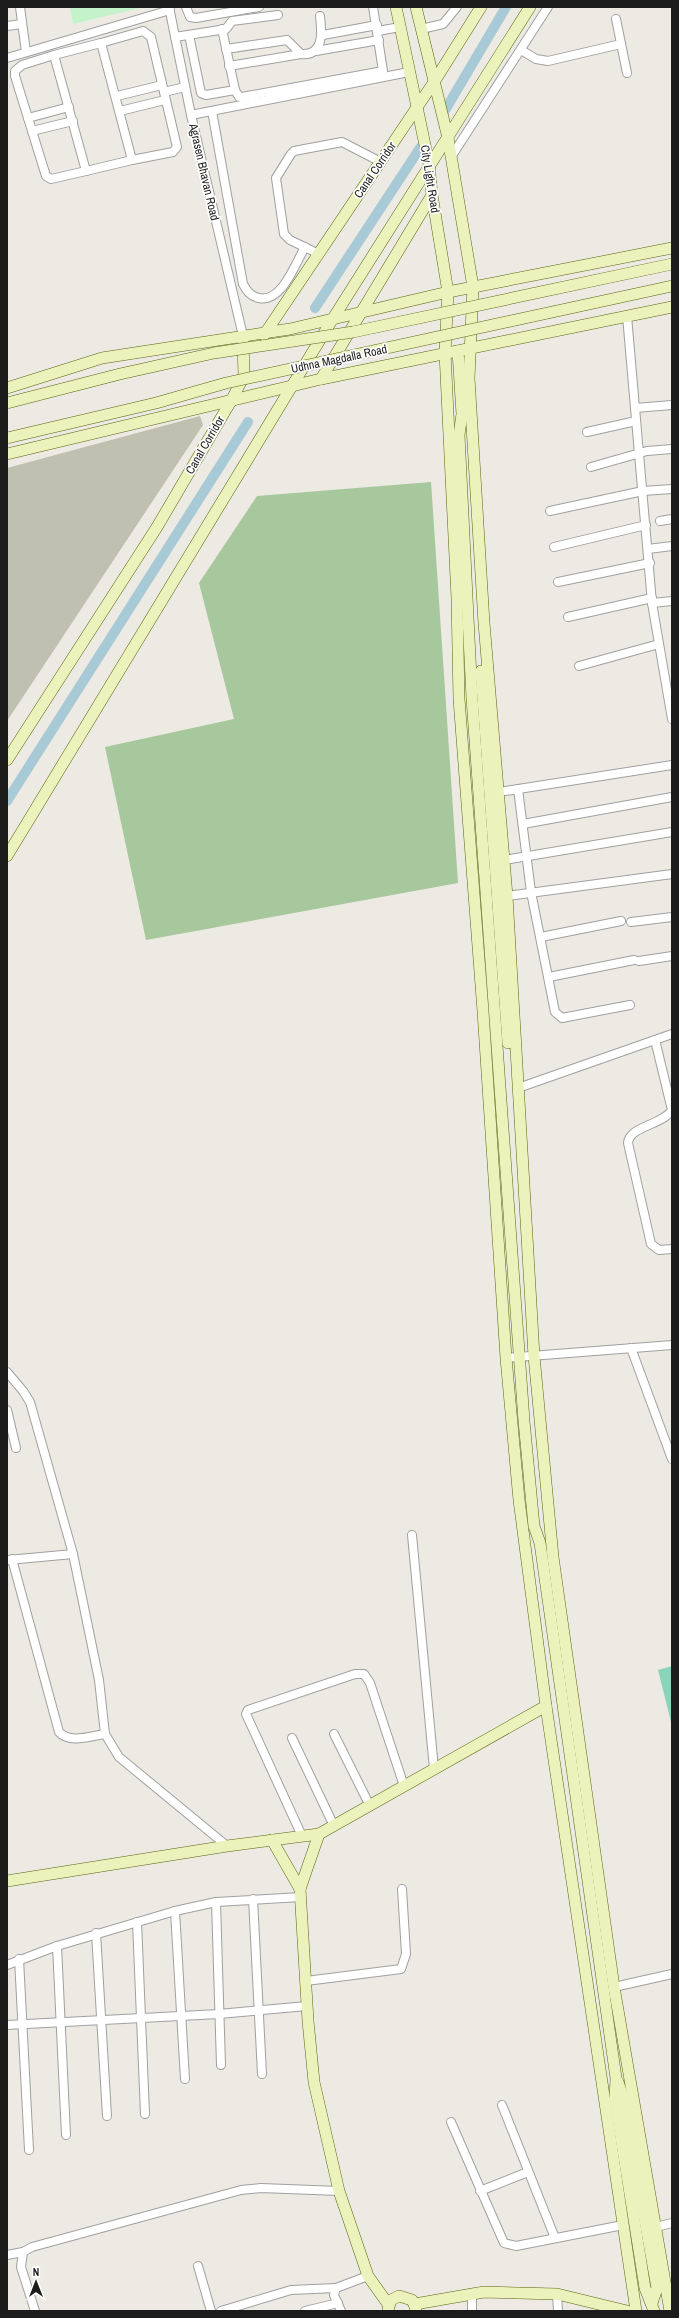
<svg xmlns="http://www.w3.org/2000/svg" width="679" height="2318" font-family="'Archivo Narrow',sans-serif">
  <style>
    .construction { fill: #bfc0b0 }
    .forest { fill: #a7c79c }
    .park { fill: #c4f3ca }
    .pitch { fill: #89d4bb }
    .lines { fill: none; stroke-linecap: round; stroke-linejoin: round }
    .canal { stroke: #a8c9d6; stroke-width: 10 }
    .street-casing { stroke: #a0a0a0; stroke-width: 10 }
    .secondary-casing { stroke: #586610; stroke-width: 12 }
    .street { stroke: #fff; stroke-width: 8 }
    .secondary { stroke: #ecf2bc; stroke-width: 11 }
    .secondary-bridge-casing { stroke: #586610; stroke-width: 12; stroke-linecap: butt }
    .secondary-bridge { stroke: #ecf2bc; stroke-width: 11 }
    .labels { text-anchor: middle; stroke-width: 3.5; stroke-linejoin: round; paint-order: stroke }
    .street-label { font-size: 12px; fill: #1c1c1c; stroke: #fff }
  </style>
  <rect width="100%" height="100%" fill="#eceae3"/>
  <polygon class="construction" points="200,416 203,425 7,721 7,468"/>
  <polygon class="forest" points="431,482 458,883 146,940 105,747 234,719 199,583 257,496"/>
  <polygon class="park" points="70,7 144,7 73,24"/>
  <polygon class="pitch" points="672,1666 672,1726 658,1670"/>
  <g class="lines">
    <g class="canal">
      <polyline points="444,112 506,7"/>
      <polyline points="315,308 420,148"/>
      <polyline points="7,801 248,422"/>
    </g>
    <g class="street-casing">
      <g id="street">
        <polyline points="20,7 26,52"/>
        <polyline points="169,7 191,115 243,336"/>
        <polyline points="186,7 190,17 196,18 259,7"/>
        <polyline points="616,19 627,73"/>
        <polyline points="7,26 22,24"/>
        <polyline points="222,29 235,90 239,97 242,97 383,71 373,7"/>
        <polyline points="421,29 443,24 457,7"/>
        <polyline points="378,31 400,27"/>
        <polyline points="189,35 201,93 206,95 235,90"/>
        <polyline points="323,35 377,25"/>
        <polyline points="175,37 226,29 232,21 278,15"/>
        <polygon points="101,43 132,160 86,171 54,55"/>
        <polyline points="101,43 143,31 151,37 177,147 173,152 132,160"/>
        <path d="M 226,49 L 287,40 L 301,54 C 324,56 322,33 320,16"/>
        <polyline points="521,50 536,59 548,61 621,44"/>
        <polyline points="316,51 379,40"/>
        <polyline points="54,55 22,65 15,71 15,76 46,176 51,179 86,171"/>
        <polyline points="7,58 170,10"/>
        <polyline points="229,66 301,54"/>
        <polyline points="164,92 185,87"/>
        <polyline points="117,96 162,85"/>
        <polyline points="120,111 165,100"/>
        <path d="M 212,111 L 243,284 C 247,291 250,296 259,298 C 282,303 295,264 305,247"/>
        <polyline points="191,115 409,72"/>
        <polyline points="28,118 69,107"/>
        <polyline points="32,131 73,121"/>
        <polyline points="451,157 548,7"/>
        <polyline points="319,254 290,240 284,234 276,178 291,154 294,151 342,142 381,162"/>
        <polyline points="627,316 652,603 672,719"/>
        <polyline points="635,408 672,405"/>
        <polyline points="587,432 636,421"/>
        <polyline points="591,467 647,451 672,449"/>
        <polyline points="550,511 643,491 672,489"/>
        <polyline points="660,521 672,519"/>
        <polyline points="554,547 646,525"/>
        <polyline points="648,549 672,546"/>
        <polyline points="558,582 650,563"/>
        <polyline points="652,603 672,601"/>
        <polyline points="568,617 652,598"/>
        <polyline points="579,666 659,644"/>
        <polyline points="518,789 531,892 555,1012 562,1018 630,1005"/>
        <polyline points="499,792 672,765"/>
        <polyline points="523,824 672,797"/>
        <polyline points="504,860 672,832"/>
        <polyline points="507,896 672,874"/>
        <polyline points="631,922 672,917"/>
        <polyline points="541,937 621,921"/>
        <polyline points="639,961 672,956"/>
        <polyline points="549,977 634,960"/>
        <path d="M 655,1040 L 672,1110 C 663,1125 629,1126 628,1143 L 651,1244 L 659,1250 L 672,1249"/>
        <polyline points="518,1088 672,1034"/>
        <polyline points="631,1348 672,1459"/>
        <polyline points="506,1358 672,1345"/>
        <polyline points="7,1372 23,1391 30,1402 73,1554 99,1680 105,1734 119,1757 227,1846"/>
        <polyline points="7,1410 16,1448"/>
        <polyline points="412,1535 434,1769"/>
        <path d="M 12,1559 L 59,1732 C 70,1744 90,1736 105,1734"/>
        <polyline points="8,1560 73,1554"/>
        <polyline points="334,1734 370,1806"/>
        <polyline points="292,1738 334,1826"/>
        <polyline points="302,1836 246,1714 248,1710 355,1674 364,1674 370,1683 404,1786"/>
        <polyline points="253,1899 262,2074"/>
        <polyline points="216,1902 221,2065"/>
        <polyline points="175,1911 185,2079"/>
        <polyline points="137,1922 145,2114"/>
        <polyline points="96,1933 107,2116"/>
        <polyline points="57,1946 66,2135"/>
        <polyline points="19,1959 29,2150"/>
        <polyline points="7,1965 57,1946 175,1911 216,1902 301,1897"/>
        <polyline points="306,1981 401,1969 406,1954 402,1889"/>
        <polyline points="614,1987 672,1974"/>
        <polyline points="7,2025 219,2014 307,2006"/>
        <polyline points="502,2105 555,2238"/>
        <polyline points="451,2122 504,2243 516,2246 623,2225"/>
        <polyline points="480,2191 528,2172"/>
        <polyline points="656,2227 672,2223"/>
        <polyline points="7,2255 23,2252"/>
        <polyline points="198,2266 211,2311"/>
        <polyline points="472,2293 472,2311"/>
        <polyline points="557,2294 558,2311"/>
        <polyline points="35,2311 21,2267 23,2252 32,2247 241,2190 261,2188 339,2191"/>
        <polyline points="221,2311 291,2290 336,2288"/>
        <polyline points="305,2311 338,2303"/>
        <polyline points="341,2311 334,2295 336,2288 368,2276"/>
      </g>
    </g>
    <g class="secondary-casing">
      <g id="secondary">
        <polyline points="396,7 429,164 432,195 448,292 445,353 457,598 459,699 483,1011 506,1358 519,1500 546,1706 636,2311"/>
        <polyline points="416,7 448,138 473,287 469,378 484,623 507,896 534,1356 553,1557 614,1987 670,2311"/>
        <polyline points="264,335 434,82 481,7"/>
        <polyline points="458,351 462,414 459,435 472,698 524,1421 534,1526 540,1543 616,2078 615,2100 645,2288 654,2311"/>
        <polyline points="321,379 432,195"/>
        <polyline points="7,388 102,358 290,329 448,292 672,248"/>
        <polyline points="7,454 321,379 672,307"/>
        <polyline points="481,671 508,1043"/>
        <polyline points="7,760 157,527 231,401 244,376 243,340"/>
        <polyline points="7,856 332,320 530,7"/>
        <polyline points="272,1840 300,1889"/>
        <polyline points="7,1881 227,1846 319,1834"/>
        <polyline points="618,2082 623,2097 657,2288 652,2303"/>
        <polyline points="388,2304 368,2276 339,2191 314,2082 308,2021 300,1889 319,1834 546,1706"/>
        <polyline points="415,2304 484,2292 557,2294 627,2311"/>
        <polyline points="388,2310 391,2300 399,2296 412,2300 416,2309"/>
      </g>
    </g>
    <use href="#street" class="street"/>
    <use href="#secondary" class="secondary"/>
    <g class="secondary-bridge-casing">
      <g id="secondary-bridge">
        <polyline points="7,403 120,374 214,353 353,332 672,264"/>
        <polyline points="7,438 156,403 226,383 672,286"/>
      </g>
    </g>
    <use href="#secondary-bridge" class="secondary-bridge"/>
  </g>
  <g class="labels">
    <g class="street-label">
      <text transform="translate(375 170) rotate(-56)" y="4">Canal Corridor</text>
      <text transform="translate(204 172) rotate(77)" y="4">Agrasen Bhavan Road</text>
      <text transform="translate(430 179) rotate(81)" y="4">City Light Road</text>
      <text transform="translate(339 359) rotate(-12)" y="4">Udhna Magdalla Road</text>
      <text transform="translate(205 445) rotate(-60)" y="4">Canal Corridor</text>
    </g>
  </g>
  <rect width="679" height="2318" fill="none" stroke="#1c1c1c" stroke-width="16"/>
  <g transform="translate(36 2282)" stroke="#ffffff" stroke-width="3" paint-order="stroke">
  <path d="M0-3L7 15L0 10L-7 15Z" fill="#1c1c1c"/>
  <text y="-6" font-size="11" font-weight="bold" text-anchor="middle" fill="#1c1c1c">N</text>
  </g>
</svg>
